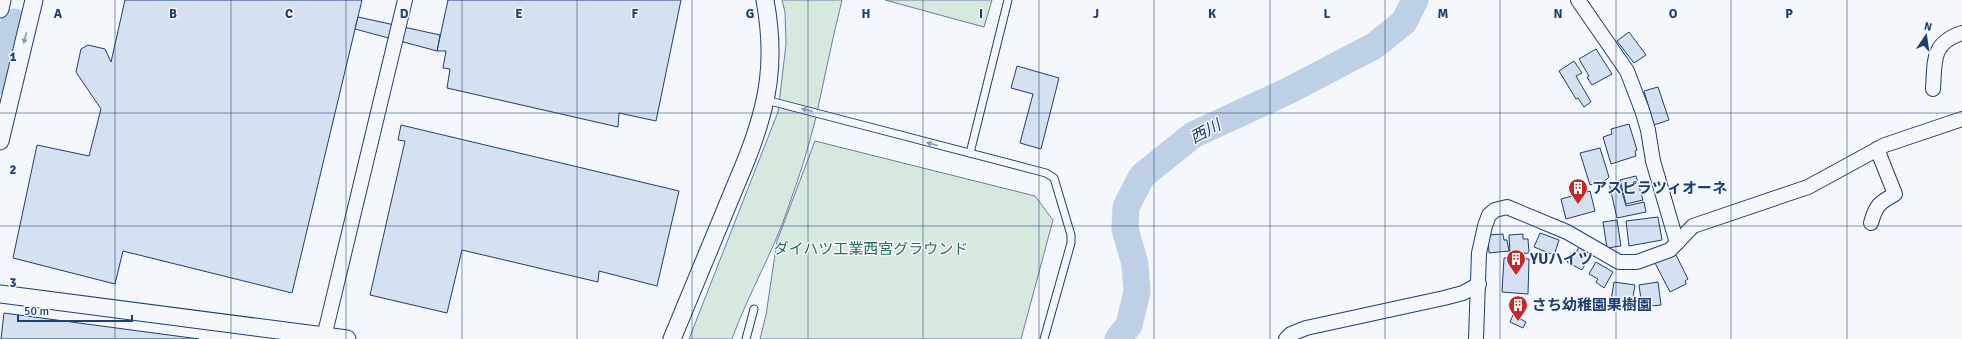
<svg xmlns="http://www.w3.org/2000/svg" width="1962" height="339" font-family="Signika,'Noto Sans JP',sans-serif">
  <style>
    .green { fill: #d7e8df; stroke: #687fa3 }
    .lines { fill: none; stroke-linecap: round; stroke-linejoin: round }
    .river { stroke: #bed0e5; stroke-width: 27 }
    .building { fill: #d5e0f0; stroke: #1d3f73 }
    .service-casing { stroke: #1d3f73; stroke-width: 9 }
    .minor-casing { stroke: #1d3f73; stroke-width: 16 }
    .tertiary-casing { stroke: #1d3f73; stroke-width: 19 }
    .service { stroke: #f4f7fb; stroke-width: 7 }
    .minor { stroke: #f4f7fb; stroke-width: 14 }
    .tertiary { stroke: #f4f7fb; stroke-width: 17 }
    .oneway { fill: #889bb7 }
    .grid { fill: none; stroke: #1d3f73; stroke-width: 1; stroke-opacity: 0.55 }
    .labels { text-anchor: middle; stroke-width: 3; stroke-linejoin: round; paint-order: stroke }
    .poi-label { font-size: 15px; font-weight: bold; fill: #1d3f73; stroke: #f4f7fb; text-anchor: start }
    .park-label { font-size: 15px; fill: #2c6c60; stroke: #f4f7fb }
    .water-label { font-size: 16px; font-style: italic; fill: #1d3f73; stroke: #f4f7fb }
    .grid-label { font-size: 13px; text-anchor: middle; font-weight: bold; fill: #1d3f73; stroke: #f4f7fb; stroke-width: 3; stroke-linejoin: round; paint-order: stroke }
  </style>
  <rect width="100%" height="100%" fill="#f4f7fb"/>
  <g class="green">
    <path d="M 782,0 L 842,0 C 832,40 824,81 815,121 C 808,150 798,180 788,208 C 773,253 748,294 732,339 L 689,339 L 778,112 L 786,44 L 785,12 Z"/>
    <polygon points="885,0 992,0 984,27"/>
    <polygon points="815,141 1035,196 1053,220 1021,339 760,339 766,315 777,241"/>
  </g>
  <g class="lines">
    <g class="river">
      <polyline points="0,81 14,22"/>
      <polyline points="1118,339 1129,325 1137,292 1135,264 1125,229 1126,207 1142,176 1193,135 1288,91 1374,46 1404,22 1415,0"/>
    </g>
  </g>
  <g class="building">
    <polygon points="125,0 362,0 292,293 123,251 115,284 13,258 37,145 89,156 101,109 76,72 81,49 88,45 105,49 111,62"/>
    <polygon points="448,0 681,0 656,121 619,113 618,127 447,88 450,69 443,68 446,51 437,51"/>
    <polygon points="358,17 440,35 437,51 355,29"/>
    <polygon points="1629,32 1646,55 1634,63 1617,41"/>
    <polygon points="1596,49 1612,74 1592,85 1587,77 1589,76 1579,59"/>
    <polygon points="1574,61 1582,73 1576,76 1591,102 1584,107 1578,98 1576,99 1559,71"/>
    <polygon points="1017,66 1059,78 1041,149 1020,143 1033,94 1011,88"/>
    <polygon points="1658,87 1669,120 1654,125 1644,91"/>
    <polygon points="1629,124 1637,150 1635,151 1636,156 1611,164 1603,137 1612,134 1611,129"/>
    <polygon points="401,125 679,191 657,286 599,271 598,282 462,250 447,313 370,295 405,141 398,140"/>
    <polygon points="1600,148 1609,177 1606,180 1590,185 1580,153"/>
    <polygon points="1636,176 1643,200 1626,204 1620,180"/>
    <polygon points="1619,181 1626,206 1644,202 1646,212 1617,218 1609,183"/>
    <polygon points="1590,191 1595,211 1566,219 1561,199"/>
    <polygon points="1658,217 1662,240 1629,246 1626,221"/>
    <polygon points="1617,220 1621,246 1607,248 1603,222"/>
    <polygon points="1540,233 1559,240 1554,255 1534,247"/>
    <polygon points="1503,234 1504,240 1507,240 1509,251 1489,253 1488,235"/>
    <polygon points="1523,234 1523,239 1528,239 1529,253 1510,254 1509,235"/>
    <polygon points="1579,247 1591,253 1582,270 1567,262 1571,253 1575,255"/>
    <polygon points="1675,253 1688,279 1685,281 1686,284 1670,292 1655,263"/>
    <polygon points="1504,258 1529,259 1528,294 1502,292"/>
    <polygon points="1596,262 1613,272 1604,288 1596,282 1598,279 1589,274"/>
    <polygon points="1614,282 1635,285 1631,309 1610,306"/>
    <polygon points="1658,282 1661,305 1642,307 1639,285"/>
    <polygon points="4,313 199,339 1,339"/>
    <polygon points="1513,315 1526,322 1523,328 1510,322"/>
  </g>
  <g class="lines">
    <g class="service-casing">
      <g id="service">
        <polyline points="766,100 1046,173 1054,178 1071,235 1071,243 1044,339"/>
        <polyline points="970,153 1008,0"/>
        <polyline points="746,339 754,309"/>
      </g>
    </g>
    <g class="minor-casing">
      <g id="minor">
        <polyline points="1578,0 1627,71 1642,110 1648,130 1653,161 1677,243"/>
        <path d="M 1933,89 C 1935,61 1931,43 1962,33"/>
        <path d="M 1871,223 C 1876,205 1879,203 1895,194 L 1877,149"/>
        <polyline points="324,337 405,0"/>
        <polyline points="1286,339 1291,334 1306,328 1444,298 1463,293 1479,284"/>
        <polyline points="1476,339 1479,253 1485,226 1489,215 1495,210 1507,207 1567,232 1619,262 1637,262 1670,250 1693,226 1808,187 1885,145 1962,119"/>
      </g>
    </g>
    <g class="tertiary-casing">
      <g id="tertiary">
        <polyline points="0,9 2,0"/>
        <polyline points="0,141 34,0"/>
        <polyline points="0,294 347,339"/>
        <path d="M 672,339 L 747,158 C 769,102 776,60 765,0"/>
      </g>
    </g>
    <use href="#service" class="service"/>
    <use href="#minor" class="minor"/>
    <use href="#tertiary" class="tertiary"/>
  </g>
  <defs><path id="oneway-solid" d="M-6-.8H1V-3.2L6.5 0L1 3.2V.8H-6Z"/></defs>
  <g class="oneway">
    <use href="#oneway-solid" transform="translate(25 38) rotate(104)"/>
    <use href="#oneway-solid" transform="translate(807 110) rotate(-165)"/>
    <use href="#oneway-solid" transform="translate(932 144) rotate(-165)"/>
  </g>
  <path class="grid" d="M 115,0 L 115,339M 231,0 L 231,339M 346,0 L 346,339M 462,0 L 462,339M 577,0 L 577,339M 692,0 L 692,339M 808,0 L 808,339M 923,0 L 923,339M 1039,0 L 1039,339M 1154,0 L 1154,339M 1270,0 L 1270,339M 1385,0 L 1385,339M 1500,0 L 1500,339M 1616,0 L 1616,339M 1731,0 L 1731,339M 1847,0 L 1847,339M 0,113 L 1962,113M 0,226 L 1962,226"/>
  <defs>
    <g id="building-pin" transform="scale(1)"><path d="M0 17L-7.5 6A9.5 9.5 0 1 1 7.5 6Z" fill="#c62828" stroke="#f4f7fb"/><path d="M-4-6H4V6H1V3H-1V6H-4ZM-2.5-4.3h1.7v1.8h-1.7ZM.8-4.3h1.7v1.8H.8ZM-2.5-1h1.7V.8h-1.7ZM.8-1h1.7V.8H.8Z" fill="#fff"/></g>
  </defs>
  <g fill-rule="evenodd">
    <use href="#building-pin" x="1578" y="188"/>
    <use href="#building-pin" x="1516" y="259"/>
    <use href="#building-pin" x="1518" y="305"/>
  </g>
  <g class="labels">
    <g class="poi-label">
      <text x="1592" y="193">アスピラツィオーネ</text>
      <text x="1530" y="264">YUハイツ</text>
      <text x="1532" y="310">さち幼稚園果樹園</text>
    </g>
    <g class="park-label">
      <text x="871" y="254">ダイハツ工業西宮グラウンド</text>
    </g>
    <g class="water-label">
      <text transform="translate(1205 131) rotate(-28)" y="6">西川</text>
    </g>
  </g>
  <g class="grid-label">
    <text x="58" y="18">A</text>
    <text x="173" y="18">B</text>
    <text x="289" y="18">C</text>
    <text x="404" y="18">D</text>
    <text x="519" y="18">E</text>
    <text x="635" y="18">F</text>
    <text x="750" y="18">G</text>
    <text x="866" y="18">H</text>
    <text x="981" y="18">I</text>
    <text x="1096" y="18">J</text>
    <text x="1212" y="18">K</text>
    <text x="1327" y="18">L</text>
    <text x="1443" y="18">M</text>
    <text x="1558" y="18">N</text>
    <text x="1673" y="18">O</text>
    <text x="1789" y="18">P</text>
    <text x="13" y="61">1</text>
    <text x="13" y="174">2</text>
    <text x="13" y="287">3</text>
  </g>
  <g transform="translate(1926 36) rotate(13)" stroke="#f4f7fb" stroke-width="3" paint-order="stroke">
  <path d="M0-3L7 15L0 10L-7 15Z" fill="#1d3f73"/>
  <text y="-6" font-size="11" font-weight="bold" text-anchor="middle" fill="#1d3f73">N</text>
  </g>
  <path d="M18 315v6h114v-6" fill="none" stroke="#1d3f73" stroke-width="2"/>
  <text x="24" y="315" font-size="12" fill="#1d3f73" stroke="#f4f7fb" stroke-width="3" paint-order="stroke">50 m</text>
</svg>
